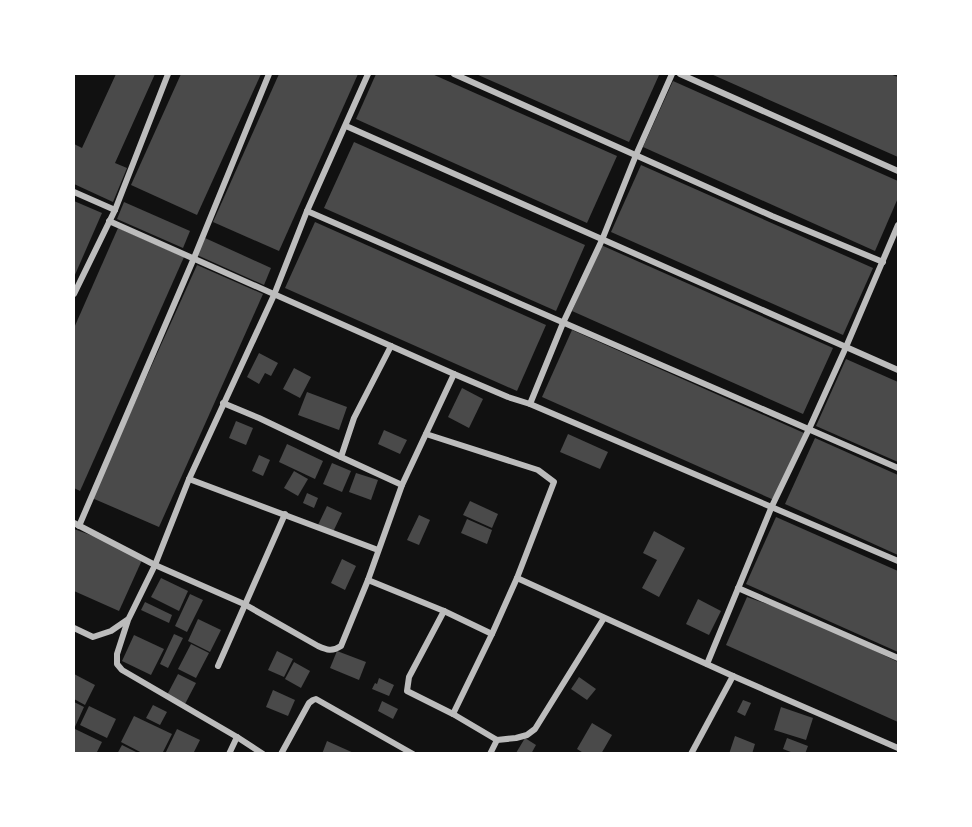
<svg xmlns="http://www.w3.org/2000/svg" width="972" height="827" font-family="Merriweather,serif">
  <style>
    .building { fill: #4a4a4a }
    .lines { fill: none; stroke-linecap: round; stroke-linejoin: round }
    .minor { stroke: #bcbcbc; stroke-width: 6 }
  </style>
  <rect width="100%" height="100%" fill="#111"/>
  <g class="building">
    <polygon points="116,74 155,74 115,163 127,168 113,202 74,184 74,144 82,148"/>
    <polygon points="181,74 261,74 197,215 131,185"/>
    <polygon points="279,74 358,74 279,251 213,222"/>
    <polygon points="376,74 432,74 617,156 587,223 356,119"/>
    <polygon points="476,74 655,74 659,75 629,142"/>
    <polygon points="711,74 890,74 895,76 898,77 898,157"/>
    <polygon points="673,81 898,181 898,198 875,251 643,147"/>
    <polygon points="354,142 585,245 556,311 324,208"/>
    <polygon points="641,165 873,268 843,335 611,232"/>
    <polygon points="74,201 102,213 74,277"/>
    <polygon points="124,202 190,231 183,248 117,219"/>
    <polygon points="315,222 546,325 517,391 285,288"/>
    <polygon points="118,228 184,257 80,491 74,488 74,328"/>
    <polygon points="205,238 271,268 264,285 197,255"/>
    <polygon points="601,245 833,348 803,414 572,311"/>
    <polygon points="197,265 263,294 159,527 92,498"/>
    <polygon points="572,330 804,433 774,500 542,397"/>
    <polygon points="259,353 278,363 271,376 265,373 259,384 247,377"/>
    <polygon points="846,359 898,382 898,462 816,426"/>
    <polygon points="294,368 311,377 300,398 283,389"/>
    <polygon points="462,388 483,399 469,428 448,417"/>
    <polygon points="307,392 347,407 339,430 298,415"/>
    <polygon points="236,421 253,428 246,445 229,438"/>
    <polygon points="384,430 407,440 400,454 378,444"/>
    <polygon points="568,434 608,452 600,469 560,452"/>
    <polygon points="815,438 898,475 898,555 785,504"/>
    <polygon points="287,444 323,461 315,479 279,462"/>
    <polygon points="259,455 270,460 263,476 252,471"/>
    <polygon points="332,463 351,471 342,492 323,484"/>
    <polygon points="294,471 308,479 298,496 284,488"/>
    <polygon points="356,473 378,480 371,500 349,492"/>
    <polygon points="307,493 318,498 314,508 303,503"/>
    <polygon points="470,501 498,514 492,528 463,515"/>
    <polygon points="327,506 342,513 333,532 318,525"/>
    <polygon points="419,515 430,520 419,545 407,540"/>
    <polygon points="776,517 898,571 898,652 746,584"/>
    <polygon points="467,519 492,530 487,544 461,533"/>
    <polygon points="74,529 104,540 142,560 119,611 74,591"/>
    <polygon points="654,531 685,548 659,597 642,588 657,560 643,553"/>
    <polygon points="342,559 356,566 345,590 331,583"/>
    <polygon points="161,578 188,591 179,611 151,597"/>
    <polygon points="190,594 203,600 187,632 175,626"/>
    <polygon points="747,597 781,609 848,638 898,662 898,722 726,645"/>
    <polygon points="698,599 721,611 709,635 686,624"/>
    <polygon points="145,602 172,615 169,623 141,610"/>
    <polygon points="198,619 221,630 210,652 188,641"/>
    <polygon points="174,634 183,638 168,668 160,664"/>
    <polygon points="134,635 164,649 151,675 122,661"/>
    <polygon points="191,644 209,653 196,678 178,669"/>
    <polygon points="277,651 293,659 284,677 268,670"/>
    <polygon points="337,651 366,662 359,680 330,668"/>
    <polygon points="294,662 310,671 301,688 285,679"/>
    <polygon points="74,674 95,685 85,705 74,699"/>
    <polygon points="178,674 196,683 185,704 167,695"/>
    <polygon points="579,677 596,689 587,700 571,689"/>
    <polygon points="379,678 394,685 389,696 372,689 375,683 377,684"/>
    <polygon points="273,690 295,700 288,716 266,707"/>
    <polygon points="743,700 751,703 745,716 737,712"/>
    <polygon points="382,701 398,709 393,719 378,711"/>
    <polygon points="74,702 84,707 74,729"/>
    <polygon points="153,705 167,712 160,725 146,718"/>
    <polygon points="89,706 116,719 107,738 80,725"/>
    <polygon points="781,707 813,718 806,740 774,730"/>
    <polygon points="134,716 172,734 162,754 144,754 121,742"/>
    <polygon points="592,723 612,735 601,754 585,754 577,749"/>
    <polygon points="75,729 102,742 96,754 74,754 74,732"/>
    <polygon points="177,729 200,740 193,754 165,754"/>
    <polygon points="735,736 755,744 752,754 729,754"/>
    <polygon points="525,738 536,745 531,754 517,754 516,753"/>
    <polygon points="787,738 808,746 805,754 796,754 783,749"/>
    <polygon points="327,741 356,754 322,754"/>
    <polygon points="122,745 140,754 117,754"/>
  </g>
  <g class="lines">
    <g class="minor">
      <polyline points="454,74 772,216 883,262"/>
      <polyline points="680,74 898,171"/>
      <polyline points="346,126 898,370"/>
      <polyline points="74,192 115,210"/>
      <polyline points="307,211 898,468"/>
      <polyline points="109,221 454,374 508,397 530,404 898,561"/>
      <polyline points="74,294 115,210 168,74"/>
      <polyline points="391,346 354,418 341,457 402,485"/>
      <polyline points="223,403 259,418 341,457"/>
      <polyline points="530,404 563,323 602,240 636,155 672,74"/>
      <polyline points="426,434 538,470 554,482 517,578 492,634 453,714"/>
      <polyline points="189,479 378,550"/>
      <path d="M 74,523 L 155,565 L 244,604 L 318,646 C 327,650 332,652 341,646 L 368,580 L 402,485 L 454,374"/>
      <polyline points="79,526 194,258 269,74"/>
      <polyline points="517,578 733,676 898,748"/>
      <polyline points="368,580 444,611 492,634"/>
      <polyline points="738,588 898,658"/>
      <polyline points="444,611 409,677 407,691 453,714 497,740 516,738 527,735 535,729 604,618"/>
      <polyline points="74,628 93,637 111,631 127,620"/>
      <polyline points="707,664 772,506 809,429 846,347 898,225"/>
      <polyline points="218,666 285,514"/>
      <polyline points="237,737 122,670 117,664 117,654 128,620 155,565 189,479 274,295 307,211 368,74"/>
      <polyline points="229,754 237,737 263,754"/>
      <polyline points="281,754 309,703 313,700 316,699 413,754"/>
      <polyline points="490,754 497,740"/>
      <polyline points="691,754 733,676"/>
    </g>
  </g>
  <rect width="972" height="827" fill="none" stroke="#ffffff" stroke-width="150"/>
</svg>
